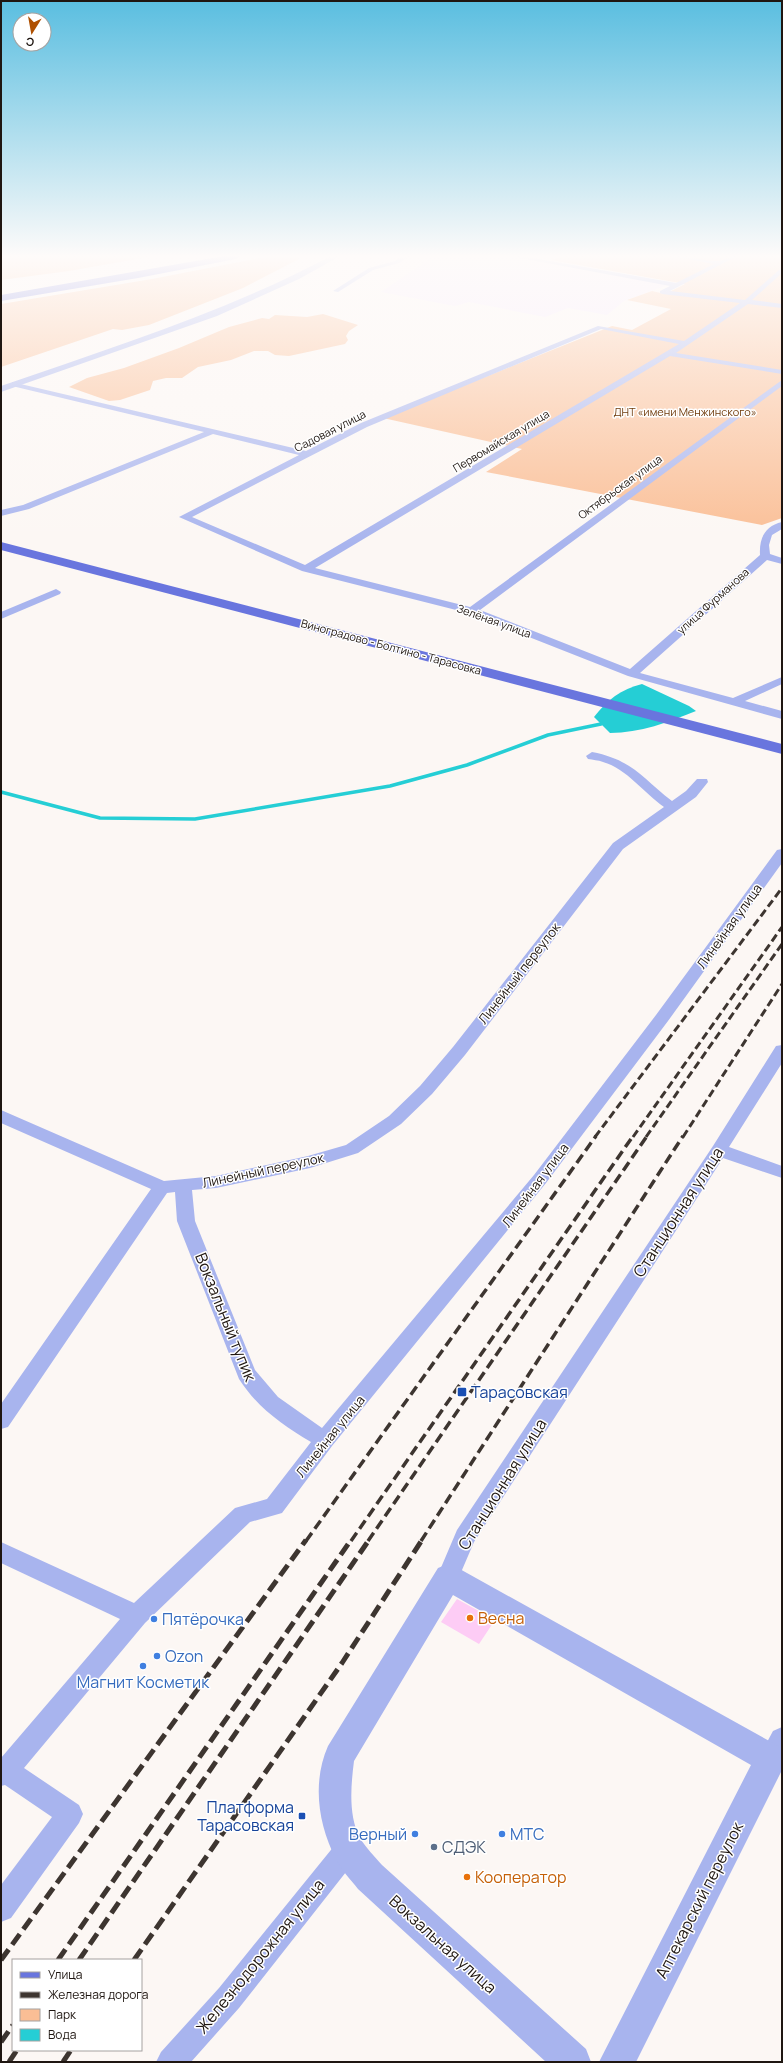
<svg xmlns="http://www.w3.org/2000/svg" width="783" height="2063" font-family="Manrope,sans-serif">
  <style>
    .industrial { fill: #f5e9fe }
    .green { fill: #fabe95 }
    .water { fill: #25ced5 }
    .lines { fill: none; stroke-linecap: round; stroke-linejoin: round }
    .stream { stroke: #25ced5; stroke-width: 3.5 }
    .building { fill: #fdccf5 }
    .minor { fill: #a8b4ee; fill-rule: evenodd }
    .tertiary { fill: #a8b4ee; fill-rule: evenodd }
    .primary { fill: #6975de; fill-rule: evenodd }
    .trunk { fill: #5e68da; fill-rule: evenodd }
    .rail-far2 { stroke: #3d3530; stroke-width: 3; stroke-dasharray: 8 4; stroke-linecap: butt }
    .rail-far1 { stroke: #3d3530; stroke-width: 3.5; stroke-dasharray: 10 5; stroke-linecap: butt }
    .rail { stroke: #3d3530; stroke-width: 5; stroke-dasharray: 13 6; stroke-linecap: butt }
    .transit-dot { fill: #1a4fb4; stroke: #fff; stroke-width: 1.5 }
    .food-dot { fill: #e8710a; stroke: #fff; stroke-width: 1.5 }
    .shop-dot { fill: #3f7fe0; stroke: #fff; stroke-width: 1.5 }
    .service-dot { fill: #5c6f8a; stroke: #fff; stroke-width: 1.5 }
    .labels { text-anchor: middle; stroke-width: 3; stroke-linejoin: round; paint-order: stroke }
    .far-park-label { font-size: 11px; fill: #6f3a0a; stroke: #fff }
    .far-street-label { font-size: 11px; fill: #1f1611; stroke: #fff }
    .street-label { font-size: 13px; fill: #1f1611; stroke: #fff }
    .near-street-label { font-size: 16px; fill: #1f1611; stroke: #fff }
    .near-transit-label { font-size: 16px; fill: #164399; stroke: #fff; text-anchor: start }
    .near-food-label { font-size: 16px; fill: #c56008; stroke: #fff; text-anchor: start }
    .near-shop-label { font-size: 16px; fill: #366cbe; stroke: #fff; text-anchor: start }
    .near-service-label { font-size: 16px; fill: #4e5e75; stroke: #fff; text-anchor: start }
  </style>
  <rect width="100%" height="100%" fill="#fcf7f4"/>
  <polygon class="industrial" points="434,256 506,256 667,285 624,301 607,315 568,308 545,317 469,302 455,306 381,292"/>
  <g class="green">
    <polygon points="1,256 154,256 69,271 1,280"/>
    <polygon points="270,256 298,257 299,259 243,288 149,325 122,330 113,329 1,367 1,304 152,279"/>
    <polygon points="563,256 782,256 782,518 762,525 486,472 522,449 383,418 612,326 632,330 671,309 627,300 652,291 665,294 685,284 551,260"/>
    <polygon points="323,314 358,325 349,331 346,336 348,340 345,344 289,356 275,355 268,351 254,351 231,360 198,367 182,378 166,378 153,381 150,390 120,400 109,401 69,387 87,378 124,368 179,348 229,327 262,318 269,319 275,315 307,317"/>
  </g>
  <path class="water" d="M 642,684 L 689,706 L 696,711 C 669,722 640,733 610,733 L 594,717 C 607,700 621,689 642,684 Z"/>
  <g class="lines">
    <polyline class="stream" points="1,792 100,818 195,819 390,786 467,765 548,735 601,724"/>
  </g>
  <polygon class="building" points="457,1599 495,1620 479,1644 441,1622"/>
  <g class="lines">
    <g class="minor">
      <polygon points="403,256 410,256 399,263 373,270 338,292 333,291 369,268 395,261"/>
      <path d="M 509,256 L 521,256 L 676,283 L 714,264 L 673,256 C 687,256 706,262 719,261 C 725,260 730,256 737,256 L 670,291 L 745,300 L 779,270 L 782,269 L 782,273 L 752,300 L 782,304 L 782,308 L 748,304 L 676,353 L 782,370 L 782,374 L 670,356 L 315,568 L 470,607 L 782,380 L 782,386 L 480,610 L 630,669 L 760,555 C 759,538 765,526 782,522 L 782,529 L 772,535 L 769,545 L 770,554 L 782,558 L 782,564 L 767,560 L 640,673 L 733,698 L 782,677 L 782,684 L 745,701 L 782,711 L 782,719 L 628,676 L 468,613 L 302,571 L 179,517 L 299,455 L 213,434 L 29,509 L 1,516 L 1,510 L 23,505 L 204,432 L 12,386 L 12,382 L 306,451 L 361,423 L 598,326 L 684,341 L 740,303 L 662,294 L 660,293 L 660,291 L 670,286 ZM 601,329 L 679,344 L 305,565 L 192,517 L 367,427 Z"/>
      <polygon points="56,589 61,592 60,594 1,619 1,612"/>
      <path d="M 592,752 C 633,760 642,778 672,801 L 686,791 L 697,779 L 707,779 L 708,782 L 696,797 L 623,849 L 465,1055 L 432,1094 L 401,1124 L 358,1153 L 310,1168 L 216,1188 L 192,1190 L 195,1221 L 255,1370 L 278,1397 L 322,1428 L 534,1175 L 656,1015 L 777,850 L 782,849 L 782,863 L 668,1021 L 546,1183 L 332,1446 L 282,1513 L 250,1522 L 145,1623 L 24,1768 L 79,1805 L 83,1814 L 79,1823 L 11,1918 L 1,1922 L 1,1885 L 52,1817 L 5,1785 L 1,1786 L 1,1758 L 120,1619 L 1,1563 L 1,1542 L 134,1603 L 235,1508 L 267,1499 L 311,1442 C 282,1425 257,1407 239,1379 L 177,1221 L 175,1192 L 167,1193 L 8,1427 L 1,1429 L 1,1404 L 151,1189 L 1,1123 L 1,1110 L 164,1181 L 216,1176 L 308,1156 L 346,1145 L 389,1116 L 420,1086 L 453,1047 L 613,843 L 664,807 C 644,793 627,769 603,762 C 598,760 593,760 588,759 L 586,756 Z"/>
      <polygon points="782,1045 782,1063 729,1147 782,1166 782,1178 723,1158 474,1542 456,1584 448,1587 440,1584 437,1577 457,1530 713,1146 776,1046"/>
      <polygon points="782,1727 782,1764 780,1768 771,1771 762,1768 758,1759 773,1731"/>
      <polygon points="348,1836 357,1840 361,1849 357,1858 239,2008 191,2062 156,2062 161,2052 219,1988 339,1840"/>
    </g>
    <g class="tertiary">
      <path d="M 331,256 L 340,256 L 299,279 L 217,316 L 1,392 L 1,386 C 113,347 226,312 331,256 Z"/>
      <path d="M 448,1564 L 458,1568 L 782,1748 L 782,1770 L 636,2062 L 599,2062 L 751,1765 L 453,1595 L 354,1761 C 351,1785 348,1815 360,1838 C 366,1848 375,1857 382,1865 L 586,2049 L 591,2062 L 546,2062 L 358,1889 C 351,1880 341,1870 336,1859 C 318,1825 312,1782 328,1746 L 438,1568 Z"/>
    </g>
    <polygon class="primary" points="1,542 782,744 782,754 1,550"/>
    <polygon class="trunk" points="224,256 240,256 236,259 138,278 1,301 1,295"/>
    <g class="rail-far2">
      <polyline points="595,1137 782,888"/>
      <polyline points="633,1137 782,927"/>
      <polyline points="646,1137 782,944"/>
      <polyline points="683,1137 782,984"/>
    </g>
    <g class="rail-far1">
      <polyline points="306,1541 596,1136"/>
      <polyline points="351,1541 633,1136"/>
      <polyline points="368,1541 647,1136"/>
      <polyline points="421,1541 683,1136"/>
    </g>
    <g class="rail">
      <polyline points="1,1960 306,1540"/>
      <polyline points="58,1960 351,1540"/>
      <polyline points="79,1960 369,1540"/>
      <polyline points="134,1960 342,1663 422,1540"/>
      <polyline points="1,2042 13,2025"/>
      <polyline points="9,2062 17,2050"/>
      <polyline points="63,2062 71,2050"/>
    </g>
  </g>
  <linearGradient id="sky" x2="0" y2="1"><stop stop-color="#5abee0"/><stop offset="0.47" stop-color="#fefbfa"/><stop offset="1" stop-color="#fefbfa" stop-opacity="0"/></linearGradient>
  <rect width="783" height="545" fill="url(#sky)"/>
  <g class="transit-dot">
    <rect x="457" y="1387" width="10" height="10" rx="2"/>
    <rect x="298" y="1812" width="8" height="8" rx="2"/>
  </g>
  <g class="food-dot">
    <circle cx="470" cy="1618" r="4"/>
    <circle cx="467" cy="1877" r="4"/>
  </g>
  <g class="shop-dot">
    <circle cx="154" cy="1619" r="4"/>
    <circle cx="157" cy="1656" r="4"/>
    <circle cx="143" cy="1666" r="4"/>
    <circle cx="415" cy="1834" r="4"/>
    <circle cx="502" cy="1834" r="4"/>
  </g>
  <circle class="service-dot" cx="434" cy="1847" r="4"/>
  <g class="labels">
    <g class="far-park-label">
      <text x="685" y="416">ДНТ «имени Менжинского»</text>
    </g>
    <g class="far-street-label">
      <text transform="translate(330 431) rotate(-27)" y="4">Садовая улица</text>
      <text transform="translate(501 441) rotate(-31)" y="4">Первомайская улица</text>
      <text transform="translate(620 487) rotate(-36)" y="4">Октябрьская улица</text>
      <text transform="translate(713 601) rotate(-42)" y="4">улица Фурманова</text>
      <text transform="translate(494 621) rotate(20)" y="4">Зелёная улица</text>
      <text transform="translate(391 647) rotate(15)" y="4">Виноградово - Болтино - Тарасовка</text>
    </g>
    <g class="street-label">
      <text transform="translate(729 926) rotate(-54)" y="5">Линейная улица</text>
      <text transform="translate(519 973) rotate(-52)" y="5">Линейный переулок</text>
      <text transform="translate(263 1170) rotate(-12)" y="5">Линейный переулок</text>
      <text transform="translate(535 1185) rotate(-53)" y="5">Линейная улица</text>
      <text transform="translate(330 1436) rotate(-51)" y="5">Линейная улица</text>
    </g>
    <g class="near-street-label">
      <text transform="translate(678 1212) rotate(-57)" y="6">Станционная улица</text>
      <text transform="translate(226 1317) rotate(68)" y="6">Вокзальный тупик</text>
      <text transform="translate(502 1484) rotate(-58)" y="6">Станционная улица</text>
      <text transform="translate(699 1900) rotate(-63)" y="6">Аптекарский переулок</text>
      <text transform="translate(443 1944) rotate(42)" y="6">Вокзальная улица</text>
      <text transform="translate(260 1956) rotate(-51)" y="6">Железнодорожная улица</text>
    </g>
    <g class="near-transit-label">
      <text x="471" y="1398">Тарасовская</text>
      <text x="294" y="1813" text-anchor="end">Платформа<tspan x="294" dy="18">Тарасовская</tspan></text>
    </g>
    <g class="near-food-label">
      <text x="478" y="1624">Весна</text>
      <text x="475" y="1883">Кооператор</text>
    </g>
    <g class="near-shop-label">
      <text x="162" y="1625">Пятёрочка</text>
      <text x="165" y="1662">Ozon</text>
      <text x="143" y="1688" text-anchor="middle">Магнит Косметик</text>
      <text x="407" y="1840" text-anchor="end">Верный</text>
      <text x="510" y="1840">МТС</text>
    </g>
    <g class="near-service-label">
      <text x="442" y="1853">СДЭК</text>
    </g>
  </g>
  <rect width="783" height="2063" fill="none" stroke="#1f1611" stroke-width="4"/>
  <rect x="12" y="1959" width="130" height="92" fill="#ffffff" stroke="#a5a2a0"/>
  <rect x="20" y="1972" width="20" height="6" fill="#6975de" stroke="#a5a2a0"/>
  <text x="48" y="1979" font-size="12" fill="#1f1611">Улица</text>
  <rect x="20" y="1992" width="20" height="6" fill="#3d3530" stroke="#a5a2a0"/>
  <text x="48" y="1999" font-size="12" fill="#1f1611">Железная дорога</text>
  <rect x="20" y="2009" width="20" height="12" fill="#fabe95" stroke="#a5a2a0"/>
  <text x="48" y="2019" font-size="12" fill="#1f1611">Парк</text>
  <rect x="20" y="2029" width="20" height="12" fill="#25ced5" stroke="#a5a2a0"/>
  <text x="48" y="2039" font-size="12" fill="#1f1611">Вода</text>
  <g transform="translate(32 32) rotate(191)"><circle r="19" fill="#ffffff" stroke="#a5a2a0"/>
  <path d="M0-3L7 15L0 10L-7 15Z" fill="#af5001"/>
  <text y="-6" font-size="11" font-weight="bold" text-anchor="middle" fill="#1f1611">С</text>
  </g>
</svg>
